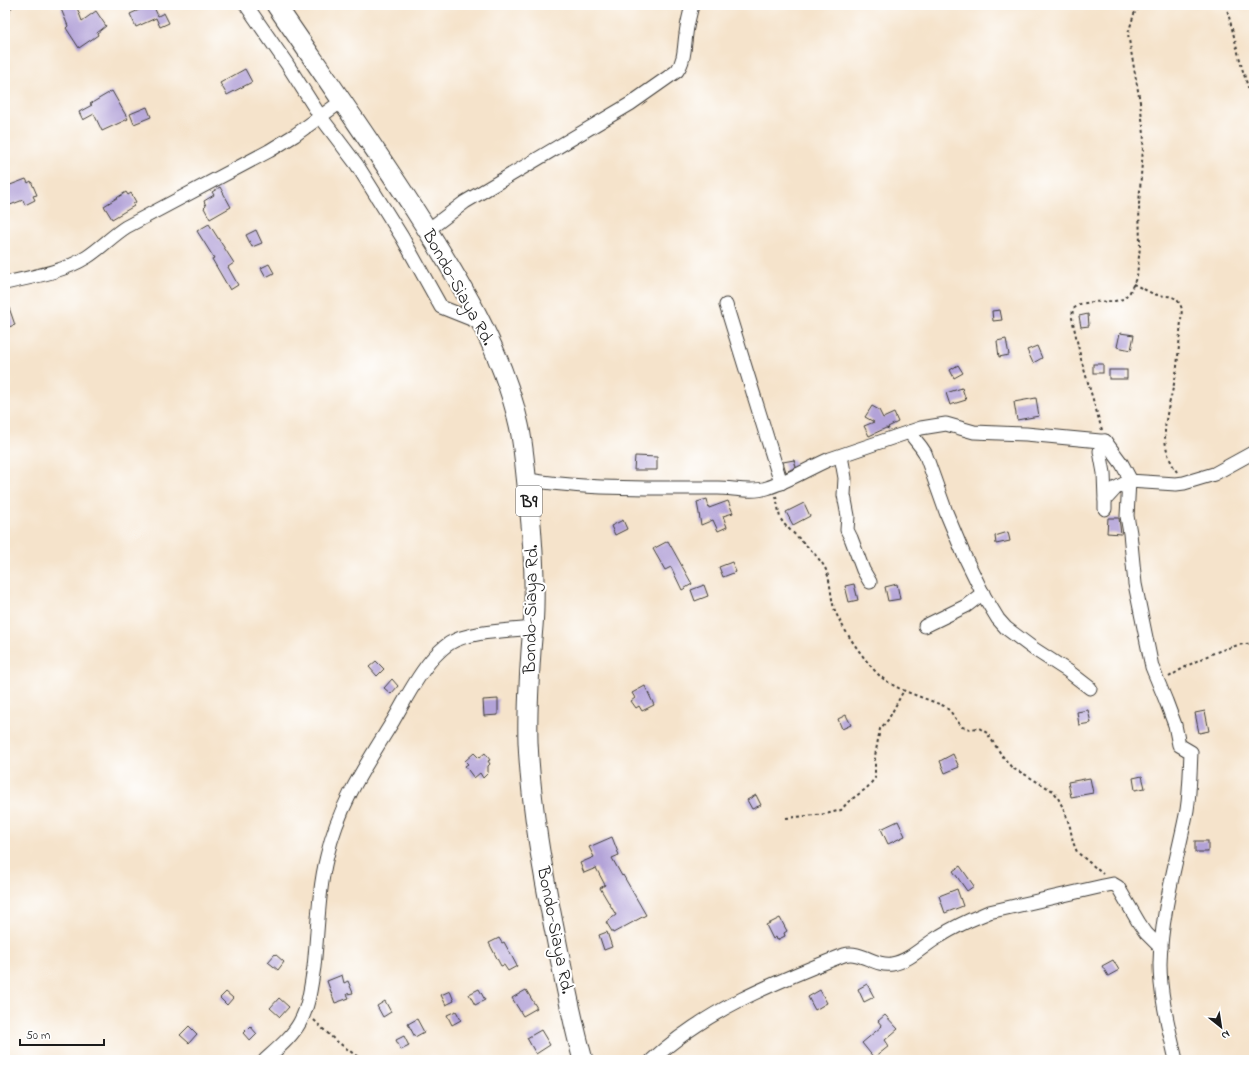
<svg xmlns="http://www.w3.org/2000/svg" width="1259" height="1065" font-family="'Indie Flower',sans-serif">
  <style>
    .building { fill: #b3a3d8 }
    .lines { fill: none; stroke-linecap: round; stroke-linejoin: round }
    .minor-casing { stroke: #3d3a36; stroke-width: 15 }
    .highway-casing { stroke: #3d3a36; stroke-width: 21 }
    .path { stroke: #3d3a36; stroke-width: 2; stroke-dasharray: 3 3; stroke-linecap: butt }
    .minor { stroke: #fff; stroke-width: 13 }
    .highway { stroke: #fff; stroke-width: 19 }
    .labels { text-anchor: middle; stroke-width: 4; stroke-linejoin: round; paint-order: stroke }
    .shield { fill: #fff; stroke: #606060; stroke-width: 1 }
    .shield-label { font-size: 17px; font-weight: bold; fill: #1c1c1c }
    .street-label { font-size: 18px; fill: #1c1c1c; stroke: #fff }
  </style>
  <rect width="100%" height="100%" fill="#fff"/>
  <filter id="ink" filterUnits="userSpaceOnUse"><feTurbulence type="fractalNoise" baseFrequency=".025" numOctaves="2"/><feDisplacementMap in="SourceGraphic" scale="8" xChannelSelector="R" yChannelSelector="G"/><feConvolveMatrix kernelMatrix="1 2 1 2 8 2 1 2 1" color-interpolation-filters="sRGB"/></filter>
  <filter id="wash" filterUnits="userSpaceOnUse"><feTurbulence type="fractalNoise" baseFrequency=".012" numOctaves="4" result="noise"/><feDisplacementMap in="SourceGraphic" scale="16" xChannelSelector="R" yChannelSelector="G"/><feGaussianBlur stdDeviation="0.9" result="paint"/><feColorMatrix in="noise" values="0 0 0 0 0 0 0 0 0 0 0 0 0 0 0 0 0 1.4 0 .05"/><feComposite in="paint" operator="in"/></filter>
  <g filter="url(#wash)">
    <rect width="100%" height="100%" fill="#f5e3cb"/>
    <g id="blocks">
      <g class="building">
        <polygon points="70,5 76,5 82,21 96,11 106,26 97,33 98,35 79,48 66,28 68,26 61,9"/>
        <polygon points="150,5 153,5 158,16 164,13 169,23 160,27 156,18 136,27 130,14"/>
        <polygon points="245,69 252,82 227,95 220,83"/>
        <polygon points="112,91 128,119 102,131 94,114 83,120 79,112 92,105 90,104"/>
        <polygon points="147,107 151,117 134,124 130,114"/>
        <polygon points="26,179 28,183 31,181 37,195 33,196 35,200 25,205 23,200 5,207 5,187"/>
        <polygon points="220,187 231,207 210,219 204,208 206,206 204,201 214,195 212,192"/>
        <polygon points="126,192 128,195 131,193 136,202 133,204 134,206 112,219 104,206"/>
        <polygon points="209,224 234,263 228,267 238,285 230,290 212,259 214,258 197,231"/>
        <polygon points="256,230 262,243 252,247 246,235"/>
        <polygon points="269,264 274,273 266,277 261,268"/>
        <polygon points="5,299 6,299 15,325 5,328"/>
        <polygon points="1000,310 1002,320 993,321 992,311"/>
        <polygon points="1088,314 1089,326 1081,327 1079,316"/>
        <polygon points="1120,333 1134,335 1131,350 1117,347"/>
        <polygon points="1006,339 1009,355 999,357 997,341"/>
        <polygon points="1037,346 1042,358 1033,363 1027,350"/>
        <rect x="1093" y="364" width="10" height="9"/>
        <polygon points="958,365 963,373 954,378 950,370"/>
        <rect x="1109" y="370" width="18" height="9"/>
        <polygon points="962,388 966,400 950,405 946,393"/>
        <polygon points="1036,398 1039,416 1017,420 1014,402"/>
        <polygon points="872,406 879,410 883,418 894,413 898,422 888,427 889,429 886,428 869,436 864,426 874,422 865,417"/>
        <polygon points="635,456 657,457 657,470 634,470"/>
        <polygon points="794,460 796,467 786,472 783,462"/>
        <polygon points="707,499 709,508 728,501 733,513 723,516 727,527 718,531 713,520 701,525 697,502"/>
        <polygon points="804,503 810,516 793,525 786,512"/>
        <polygon points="1108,518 1119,518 1121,534 1107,533"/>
        <polygon points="623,520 627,529 615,535 611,526"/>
        <polygon points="1008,532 1010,541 996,544 995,536"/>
        <polygon points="668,541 692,584 682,590 671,567 665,570 653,549"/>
        <polygon points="732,562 736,572 723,577 719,567"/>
        <polygon points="854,584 858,600 849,602 845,586"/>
        <polygon points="897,584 900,599 888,601 885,587"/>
        <polygon points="704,585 708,596 695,601 691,590"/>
        <polygon points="376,661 384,669 377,676 369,667"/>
        <polygon points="392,679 398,686 391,694 384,688"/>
        <polygon points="645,686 654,705 642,711 639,706 636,708 631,701 635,698 632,693"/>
        <polygon points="498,699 498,715 484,716 483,700"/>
        <polygon points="1088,710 1091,723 1079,725 1077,712"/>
        <polygon points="1205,711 1209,731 1199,733 1195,713"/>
        <polygon points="846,715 851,725 842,729 838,719"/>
        <polygon points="474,753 479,758 485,753 490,760 488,761 490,764 488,766 488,773 483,778 480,773 474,778 465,766 468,764 465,761"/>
        <polygon points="953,754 959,767 945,773 940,761"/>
        <polygon points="1142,776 1145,788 1135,790 1133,778"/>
        <polygon points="1090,778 1093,793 1071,797 1068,782"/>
        <polygon points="756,795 761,805 752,809 747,800"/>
        <polygon points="898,821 905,836 888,844 881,829"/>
        <polygon points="612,837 619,855 612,858 622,876 623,875 646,915 613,933 606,922 616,915 600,888 605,885 596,868 584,873 580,863 594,857 589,847"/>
        <rect x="1195" y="841" width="13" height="11"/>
        <polygon points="960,866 974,886 967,891 953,871"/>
        <polygon points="957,889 963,906 945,913 939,896"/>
        <polygon points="780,918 787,931 784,933 785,936 777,940 776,937 773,939 766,925"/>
        <polygon points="607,932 612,947 604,950 599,935"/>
        <polygon points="499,938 502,943 504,942 517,966 508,971 504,965 501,966 489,943"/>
        <polygon points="275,954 284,962 278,970 268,962"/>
        <polygon points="1113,960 1119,970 1108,976 1102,966"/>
        <polygon points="342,975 344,983 348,981 353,993 347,994 349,998 335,1003 327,981"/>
        <polygon points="867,984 874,997 864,1002 858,989"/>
        <polygon points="479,989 485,1000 475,1005 469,994"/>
        <polygon points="526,990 537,1008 523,1016 512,998"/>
        <polygon points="820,990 827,1003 815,1010 808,997"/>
        <polygon points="450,991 454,1001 446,1005 441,995"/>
        <polygon points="226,992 233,998 227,1005 220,998"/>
        <polygon points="279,998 289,1007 280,1017 270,1008"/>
        <polygon points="385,1001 391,1012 383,1017 377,1006"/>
        <polygon points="456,1011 461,1020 452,1025 447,1015"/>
        <polygon points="885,1015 898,1029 885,1040 889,1046 874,1058 862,1043 882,1026 878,1021"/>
        <polygon points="417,1019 424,1032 415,1037 408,1024"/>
        <polygon points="189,1026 197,1034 189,1043 180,1035"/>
        <polygon points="250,1026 257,1034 250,1041 243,1033"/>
        <polygon points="541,1030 550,1045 536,1054 527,1038"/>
        <polygon points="404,1036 409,1046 401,1050 396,1040"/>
      </g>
    </g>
  </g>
  <g filter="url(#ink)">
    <use href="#blocks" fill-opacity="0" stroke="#3d3a36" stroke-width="1"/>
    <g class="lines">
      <g class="minor-casing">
        <g id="minor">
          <polyline points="246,5 287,64 320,116 357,165 402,237 441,307 481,323"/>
          <path d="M 428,230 L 465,202 L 630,104 L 677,71 C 685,60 684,47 686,34 C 687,24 690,14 692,5"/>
          <path d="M 5,283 C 32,277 63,272 87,257 C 101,248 112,236 126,227 L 269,151 L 295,135 L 342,101"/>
          <polyline points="726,305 781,483"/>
          <polyline points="909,432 921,447 925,453 946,512 964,555 984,596 998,619 1006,628 1034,649 1068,671 1090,688"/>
          <polyline points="1105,441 1100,451 1104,473 1105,500"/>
          <polyline points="841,456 845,478 844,495 848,516 847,530 851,538 863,570 870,582"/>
          <path d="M 526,480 C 545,482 565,485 584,486 C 628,489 673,488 718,488 C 733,488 752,493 767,488 C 789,481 809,468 830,459 L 921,428 L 946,424 L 974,432 L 1026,434 L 1100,441 L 1105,441 L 1122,464 L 1130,479 L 1129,481 L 1176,484 L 1184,483 L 1214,474 L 1254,452"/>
          <path d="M 1129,481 L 1127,516 L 1130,533 L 1135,584 L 1152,667 L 1166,701 L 1175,725 L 1179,745 L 1191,752 C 1190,772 1190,791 1187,810 C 1177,861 1161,912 1160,964 C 1160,996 1169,1029 1176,1060"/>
          <polyline points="1105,509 1105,500 1116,488 1129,481"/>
          <polyline points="925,626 966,606 983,593"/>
          <path d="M 265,1060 C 277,1049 292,1037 300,1022 C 309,1006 311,985 314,967 C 318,930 318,892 327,856 C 339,804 366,765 393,721 C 406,699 415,679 432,659 C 438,653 443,647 450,643 C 470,631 509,631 533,628"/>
          <path d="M 652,1060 C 707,1009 776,982 844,955 C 861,950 875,967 892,964 C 910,961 924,945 940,936 C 953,928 967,921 982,915 L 989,912 L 1103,886 L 1113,884 L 1118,887 L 1139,923 L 1146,933 L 1161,948"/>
        </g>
      </g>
      <g class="highway-casing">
        <path id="highway" d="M 276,5 C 323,74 371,142 416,212 C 458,278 502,348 519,425 C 524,447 525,470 528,493 C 532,530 535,568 534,606 C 534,621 532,636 531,651 C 529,681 527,711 528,742 C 531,808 543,873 556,938 C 564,979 572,1020 583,1060"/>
      </g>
      <g class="path">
        <polyline points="1226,5 1242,68 1254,106"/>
        <polyline points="5,19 9,13 12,5"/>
        <path d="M 1133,284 C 1140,287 1147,291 1154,294 C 1168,298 1176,292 1182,309 C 1180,330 1179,352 1176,374 C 1170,408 1154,439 1177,472"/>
        <polyline points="1102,430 1081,359 1072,318 1073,309 1080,304 1092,302 1115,301 1123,299 1130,292 1137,276 1140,246 1139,204 1144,134 1140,102 1128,34 1134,14 1141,5"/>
        <path d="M 776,496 L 780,518 L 784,524 C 796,536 815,552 824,566 C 831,578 830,595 834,608 C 840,626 866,663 880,676 C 897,691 923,697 944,706 L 950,711 L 962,727 L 970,729 L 979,728 L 987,733 L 1001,754 L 1012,768 L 1024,774 L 1053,791 L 1057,796 L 1065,812 L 1070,827 L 1073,842 L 1077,852 L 1103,874"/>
        <path d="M 1169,677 C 1189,664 1212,652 1235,646 C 1241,644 1248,644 1254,643"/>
        <polyline points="786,818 826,814 841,810 848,802 867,788 875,778 875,756 880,729 888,720 904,690"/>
        <polyline points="314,1020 323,1029 335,1040 362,1060"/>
      </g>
      <use href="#minor" class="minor"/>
      <use href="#highway" class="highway"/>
    </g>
  </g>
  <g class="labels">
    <rect class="shield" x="516" y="486" width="26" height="30" rx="3"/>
    <g class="shield-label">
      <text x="529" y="507">B9</text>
    </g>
    <g class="street-label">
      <text transform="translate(459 287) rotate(61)" y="6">Bondo-Siaya Rd.</text>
      <text transform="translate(530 609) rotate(-89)" y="6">Bondo-Siaya Rd.</text>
      <text transform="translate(556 930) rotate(79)" y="6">Bondo-Siaya Rd.</text>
    </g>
  </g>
  <rect width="1259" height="1065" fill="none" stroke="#fff" stroke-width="20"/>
  <g transform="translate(1221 1027) rotate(150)" stroke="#ffffff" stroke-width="3" paint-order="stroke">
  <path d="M0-3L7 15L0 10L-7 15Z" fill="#1c1c1c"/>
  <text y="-6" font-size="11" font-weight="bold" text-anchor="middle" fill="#1c1c1c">N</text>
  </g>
  <path d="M20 1039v6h84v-6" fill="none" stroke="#1c1c1c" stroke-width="2"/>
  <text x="26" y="1039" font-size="12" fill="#1c1c1c" stroke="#ffffff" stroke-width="3" paint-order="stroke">50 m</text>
</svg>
